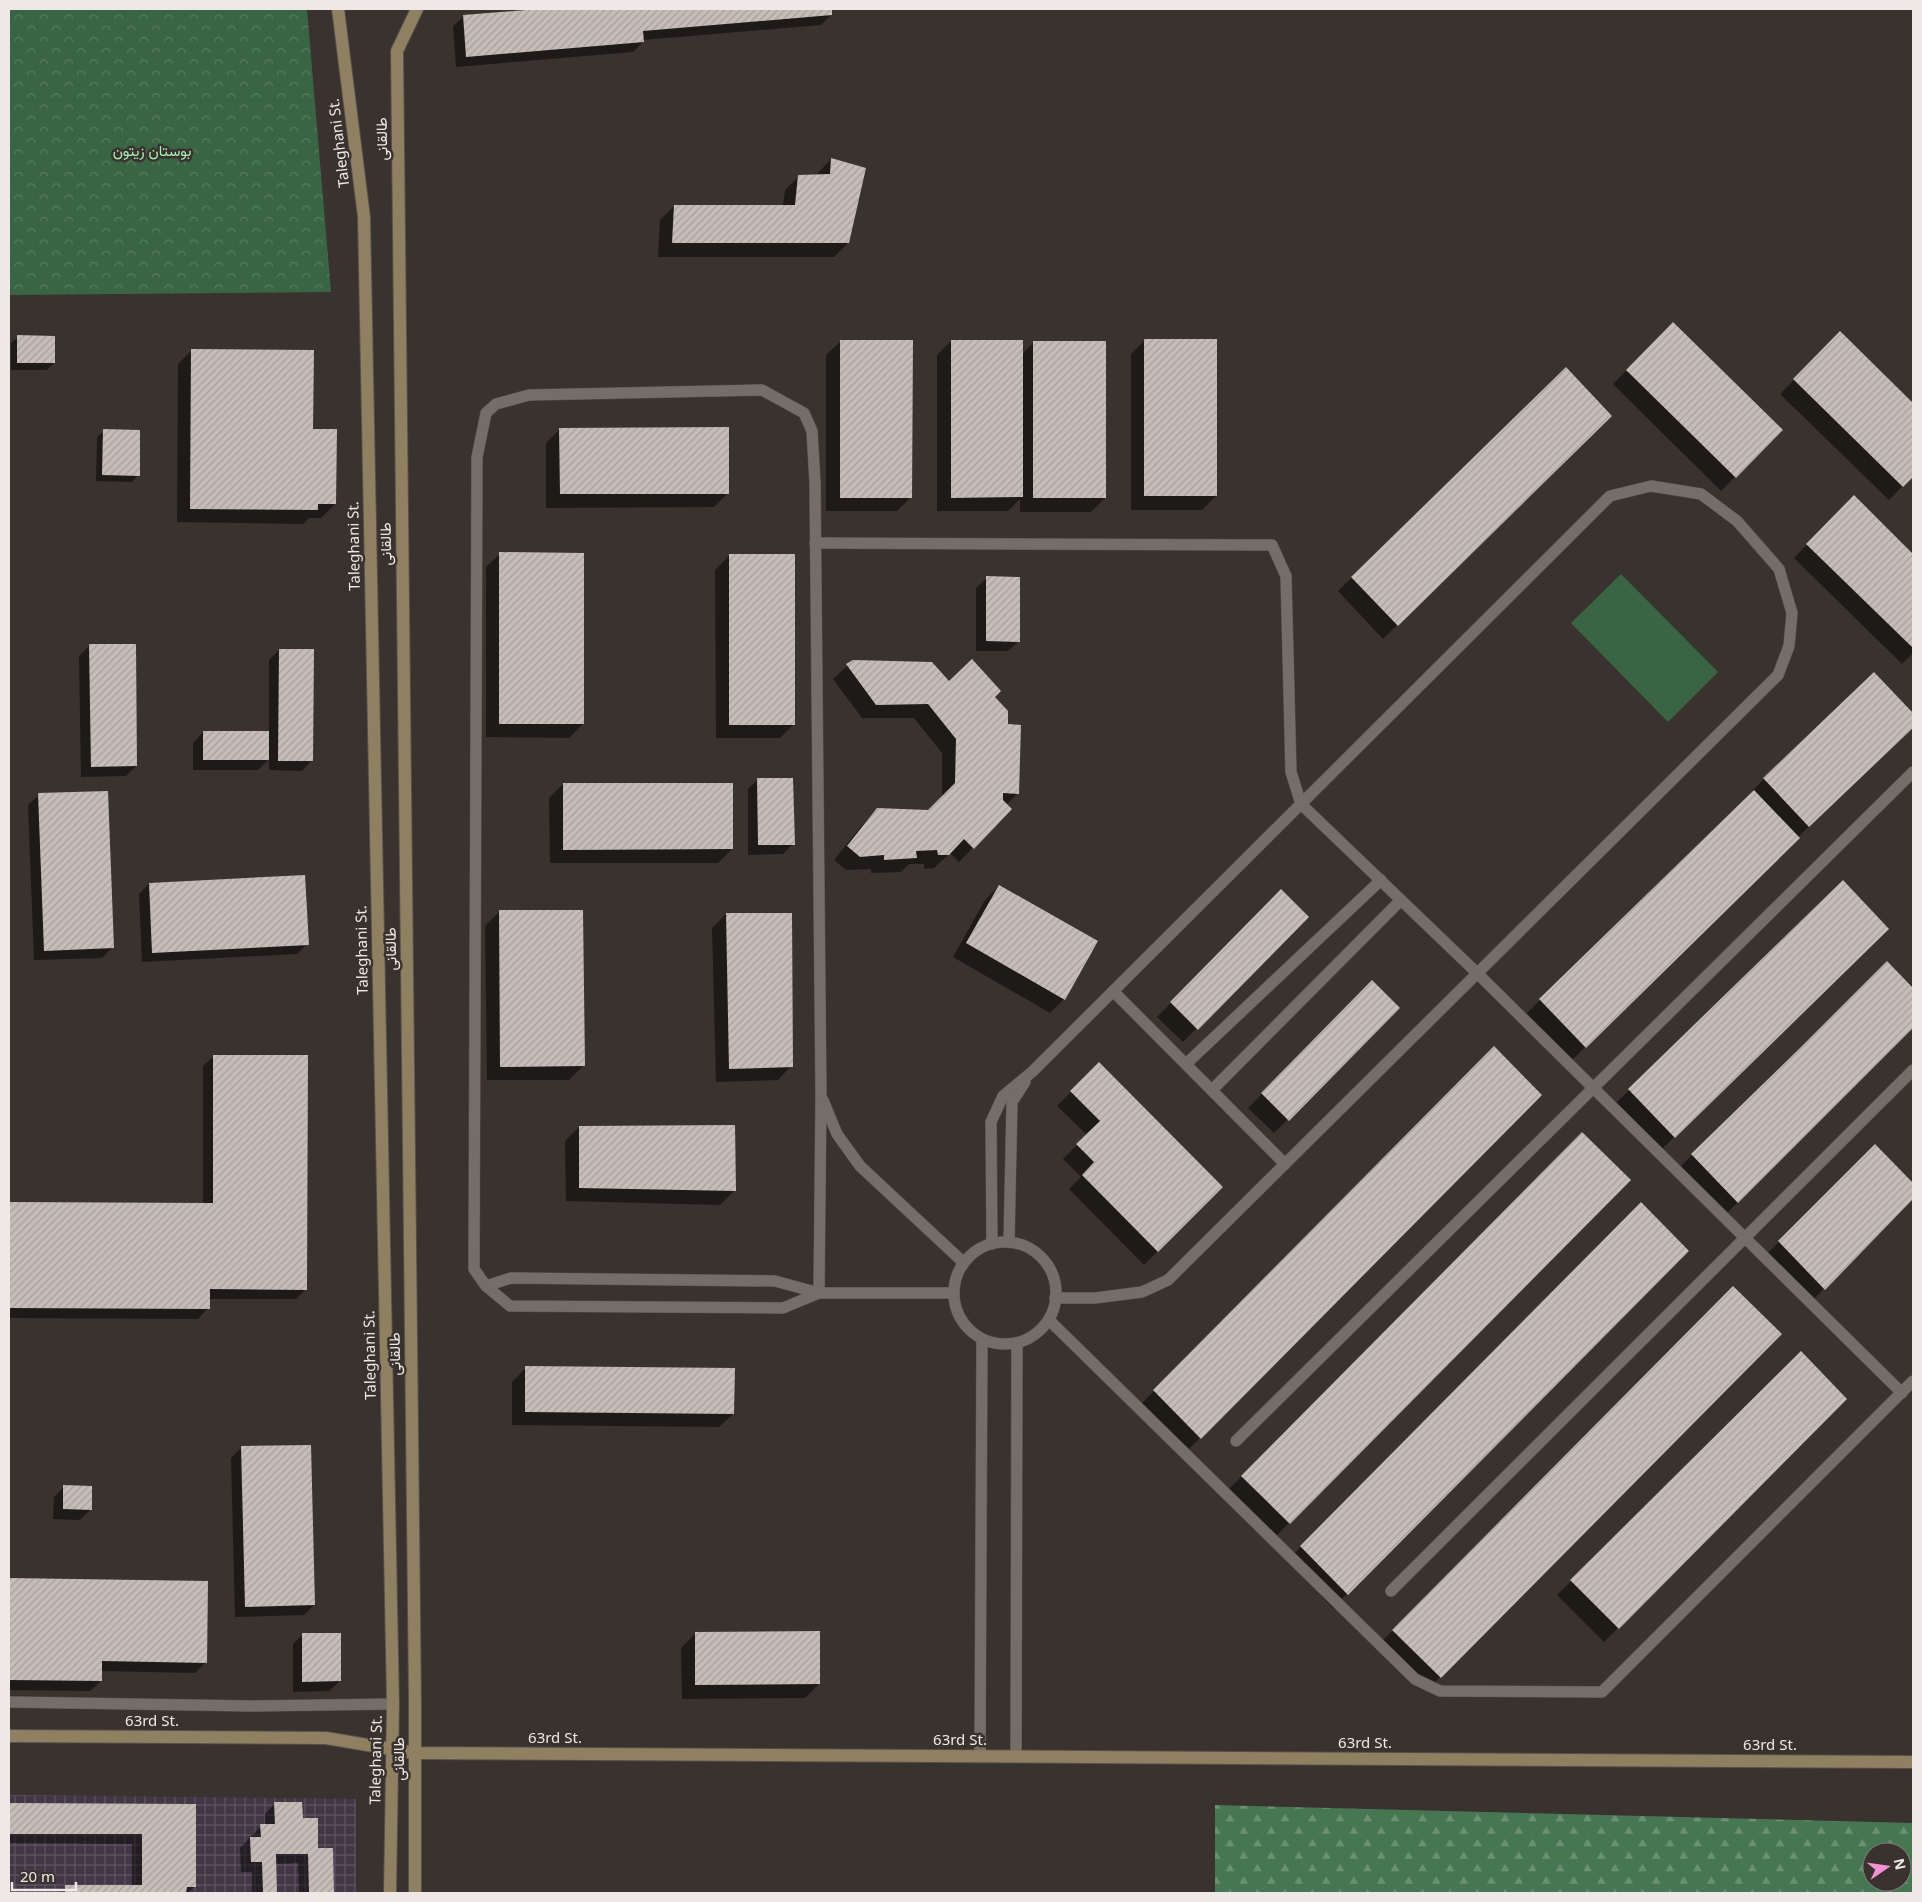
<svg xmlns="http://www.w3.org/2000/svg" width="1922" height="1902" font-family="'Noto Sans',Vazirmatn,sans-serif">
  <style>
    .industrial { fill: url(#industrial-grid) }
    .forest { fill: url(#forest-firs); fill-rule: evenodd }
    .park { fill: url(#park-crowns) }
    .garden { fill: #3a6544 }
    .shadow { fill: #0007 }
    .building { fill: url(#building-hatch) }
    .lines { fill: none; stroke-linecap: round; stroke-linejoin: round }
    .lane-casing { stroke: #56504c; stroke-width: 12 }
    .secondary-casing { stroke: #56504c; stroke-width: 14 }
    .lane { stroke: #756d68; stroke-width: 11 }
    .secondary { stroke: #908062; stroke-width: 12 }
    .labels { text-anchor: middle; stroke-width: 5; stroke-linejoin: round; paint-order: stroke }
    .street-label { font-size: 15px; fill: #eee9e7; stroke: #39322e }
    .park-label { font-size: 15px; fill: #a6f0b6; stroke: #39322e }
  </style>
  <defs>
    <pattern id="industrial-grid" width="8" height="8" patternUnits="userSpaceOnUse" patternTransform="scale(1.25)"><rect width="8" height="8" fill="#433745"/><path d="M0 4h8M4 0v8" fill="none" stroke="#5e5460"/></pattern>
    <pattern id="forest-firs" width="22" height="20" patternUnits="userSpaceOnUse" patternTransform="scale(1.25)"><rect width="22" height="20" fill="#477652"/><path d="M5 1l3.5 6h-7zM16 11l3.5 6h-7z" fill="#6b9073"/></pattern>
    <pattern id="park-crowns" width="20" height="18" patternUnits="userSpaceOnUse" patternTransform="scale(1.25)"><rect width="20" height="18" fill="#3a6544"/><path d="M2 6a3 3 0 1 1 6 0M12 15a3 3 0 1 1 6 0" fill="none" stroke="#577b5f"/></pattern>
    <pattern id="building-hatch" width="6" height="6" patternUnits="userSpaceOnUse" patternTransform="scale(1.25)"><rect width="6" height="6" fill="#c6bdb8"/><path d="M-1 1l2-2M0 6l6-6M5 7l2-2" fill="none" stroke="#a69f9b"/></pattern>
  </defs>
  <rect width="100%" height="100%" fill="#39322e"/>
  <polygon class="industrial" points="9,1795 356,1799 356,1893 9,1893"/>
  <path class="forest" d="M 1215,1805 L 1913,1823 L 1913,1893 L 1215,1893 ZM 1872,1852 L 1902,1852 L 1902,1882 L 1872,1882 Z"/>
  <polygon class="park" points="9,9 307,9 331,292 9,295"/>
  <polygon class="garden" points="1621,574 1718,672 1668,722 1571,623"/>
  <g class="shadow">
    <polygon points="554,9 831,9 831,15 821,25 643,40 643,42 633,52 456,67 453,26 464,16"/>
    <polygon points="831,159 848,243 834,257 658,257 660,220 674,206 783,206 785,190 799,176 818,175 818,173"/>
    <polygon points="1673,323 1781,430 1721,491 1613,384"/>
    <polygon points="1840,333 1913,404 1913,475 1889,500 1780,394"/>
    <polygon points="18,337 54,363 47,370 11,370 11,343"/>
    <polygon points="1145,340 1216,496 1202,510 1131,510 1131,354"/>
    <polygon points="951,341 1022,354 1034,342 1105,498 1091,512 1020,512 1020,499 1008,511 937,511 937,355"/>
    <polygon points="840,342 911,497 897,511 826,511 826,355"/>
    <polygon points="192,350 335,504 321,518 309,518 303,524 177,522 178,364"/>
    <polygon points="1566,369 1610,416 1383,639 1338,591"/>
    <polygon points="560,429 728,493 714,507 546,508 546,443"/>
    <polygon points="104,431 138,475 132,482 96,481 97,437"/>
    <polygon points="1854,497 1913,556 1913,653 1902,664 1794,558"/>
    <polygon points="500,554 583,724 569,738 486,737 486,567"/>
    <polygon points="729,556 794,724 780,738 716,738 715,570"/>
    <polygon points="987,578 1019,641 1008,651 976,651 976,588"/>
    <polygon points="89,646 136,766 126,776 81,777 79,656"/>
    <polygon points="279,650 312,760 302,771 269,770 269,759 258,770 193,770 193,743 203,732 269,732 269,660"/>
    <polygon points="853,661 948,682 994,697 1006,726 1018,793 1006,805 1010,809 959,862 950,853 934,868 924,869 924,864 909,864 901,872 871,873 871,869 846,870 834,860 864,823 878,809 928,812 942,798 942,753 914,718 862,718 833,679"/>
    <polygon points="1874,674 1913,715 1913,726 1798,837 1785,852 1571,1061 1526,1014 1751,794 1750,793 1764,779"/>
    <polygon points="758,779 793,844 783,854 748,855 748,789"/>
    <polygon points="563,784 732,849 718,863 550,863 549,798"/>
    <polygon points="39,795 112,948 102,958 34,960 28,805"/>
    <polygon points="1843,882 1887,929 1660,1151 1615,1104"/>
    <polygon points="149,884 307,944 297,954 142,962 139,894"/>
    <polygon points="999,886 1064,999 1050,1013 953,957 985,900"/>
    <polygon points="1281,891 1307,917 1183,1042 1157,1017"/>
    <polygon points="499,912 583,1066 569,1080 487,1080 485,926"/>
    <polygon points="726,914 791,1066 778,1080 716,1082 712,928"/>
    <polygon points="1887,963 1913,990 1913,1026 1724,1216 1678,1169"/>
    <polygon points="1372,982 1398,1008 1274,1133 1248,1108"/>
    <polygon points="1494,1048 1540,1095 1186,1452 1140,1405"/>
    <polygon points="214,1056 306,1289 296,1299 208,1299 208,1308 198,1319 9,1318 9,1204 203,1205 203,1066"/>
    <polygon points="1099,1064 1222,1187 1144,1265 1069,1189 1081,1177 1063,1159 1087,1135 1057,1106"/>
    <polygon points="579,1127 734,1191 720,1205 566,1201 565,1141"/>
    <polygon points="1582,1133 1629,1180 1275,1537 1228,1490"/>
    <polygon points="1875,1145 1913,1185 1913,1197 1810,1303 1765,1256"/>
    <polygon points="1641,1204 1687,1251 1333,1608 1287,1561"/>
    <polygon points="1733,1288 1780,1334 1426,1691 1379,1644"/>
    <polygon points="1801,1352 1845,1399 1604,1642 1557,1595"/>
    <polygon points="526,1368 733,1414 719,1427 512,1425 512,1382"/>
    <polygon points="241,1448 314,1605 304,1615 235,1617 231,1458"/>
    <polygon points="64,1487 90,1510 80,1520 53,1519 54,1497"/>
    <polygon points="9,1579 207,1583 206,1662 195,1673 101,1671 101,1681 90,1691 9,1690"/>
    <polygon points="303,1634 340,1681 329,1691 293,1692 293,1644"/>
    <polygon points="695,1634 819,1684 805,1698 682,1699 681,1648"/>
    <polygon points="275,1803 301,1819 317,1849 332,1849 333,1893 299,1893 298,1863 275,1864 275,1893 252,1893 252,1872 241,1872 240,1848 261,1826 265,1826 265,1814"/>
    <polygon points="9,1804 194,1805 194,1887 188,1893 59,1893 66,1886 132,1886 132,1844 9,1843"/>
  </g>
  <g class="building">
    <polygon points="539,9 832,9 832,15 643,31 644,42 466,57 463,15"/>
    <polygon points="831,158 866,168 849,243 672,243 674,205 795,205 798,175 830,174"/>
    <polygon points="1673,322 1783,430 1736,478 1626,370"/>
    <polygon points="1840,331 1913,403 1913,477 1903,487 1793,379"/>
    <polygon points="17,335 55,336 55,363 17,363"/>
    <rect x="1144" y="339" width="73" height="157"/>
    <polygon points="840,340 913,340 912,498 840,498"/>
    <polygon points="951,340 1023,340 1023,497 951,498"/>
    <rect x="1033" y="341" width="73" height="157"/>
    <polygon points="191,349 314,350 313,429 337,429 336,504 318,504 318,510 190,509"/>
    <polygon points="1566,367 1612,416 1398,626 1351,577"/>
    <polygon points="729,427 729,494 560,494 559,428"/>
    <polygon points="103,429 140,430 140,476 102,475"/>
    <polygon points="1854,495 1913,554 1913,648 1806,544"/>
    <polygon points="499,552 584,553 584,724 499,724"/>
    <rect x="729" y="554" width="66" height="171"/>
    <polygon points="986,576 1020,577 1020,642 986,641"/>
    <polygon points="89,644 136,644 137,766 91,767"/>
    <polygon points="279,649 314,649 313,761 278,761"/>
    <polygon points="972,659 1001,691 995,697 1008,711 1008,724 1021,725 1019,794 1003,793 1003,800 1012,809 974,849 964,839 949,855 938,855 937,850 916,851 917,858 884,860 884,855 860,857 847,846 877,808 928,810 955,783 956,739 928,704 876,705 846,664 853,660 932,662 949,681"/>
    <polygon points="1874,672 1913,713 1913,728 1809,827 1763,778"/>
    <rect x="203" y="731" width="66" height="29"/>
    <polygon points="757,778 793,778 795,845 758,845"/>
    <polygon points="563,783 733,783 733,849 563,850"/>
    <polygon points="1754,790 1800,838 1586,1048 1539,999"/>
    <polygon points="108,791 114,948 44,951 38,793"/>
    <polygon points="305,875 309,945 152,953 149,883"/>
    <polygon points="1843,880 1889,929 1675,1138 1628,1089"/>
    <polygon points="999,885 1098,941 1065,1000 966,943"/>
    <polygon points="1281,889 1309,917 1198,1030 1170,1002"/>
    <polygon points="499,910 583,910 585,1066 500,1067"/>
    <polygon points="726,913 792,913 793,1067 729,1069"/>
    <polygon points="1887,961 1913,988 1913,1028 1738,1203 1691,1154 1800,1048"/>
    <polygon points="1372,980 1400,1008 1289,1121 1261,1093"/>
    <polygon points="1494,1046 1542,1095 1201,1439 1153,1390"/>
    <polygon points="213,1055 308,1055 307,1290 210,1289 210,1309 9,1308 9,1202 213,1203"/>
    <polygon points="1099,1062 1223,1187 1158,1252 1082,1175 1094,1162 1076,1144 1100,1121 1070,1091"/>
    <polygon points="735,1125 736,1191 579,1188 579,1126"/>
    <polygon points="1582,1132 1631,1180 1290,1524 1241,1476"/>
    <polygon points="1875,1144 1913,1183 1913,1199 1825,1290 1778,1241"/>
    <polygon points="1641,1202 1689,1251 1348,1595 1300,1546"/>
    <polygon points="1733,1286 1782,1334 1441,1678 1392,1630"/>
    <polygon points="1801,1351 1847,1399 1619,1629 1570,1580"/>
    <polygon points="525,1366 735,1368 734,1414 525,1412"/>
    <polygon points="311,1445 315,1605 245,1607 241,1446"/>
    <polygon points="63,1485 92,1486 92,1510 63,1509"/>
    <polygon points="9,1578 208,1581 207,1663 102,1661 102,1681 9,1680"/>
    <polygon points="820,1631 820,1684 695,1685 695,1632"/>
    <polygon points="302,1633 341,1633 341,1681 302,1682"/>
    <polygon points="274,1802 302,1802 303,1818 318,1818 318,1848 333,1848 334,1893 309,1893 308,1854 276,1854 277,1893 263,1893 262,1862 251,1862 250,1837 261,1837 260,1824 275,1824"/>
    <polygon points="9,1803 196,1804 196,1887 187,1887 186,1893 65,1893 65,1885 142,1885 142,1834 9,1834"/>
  </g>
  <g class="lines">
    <g class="lane-casing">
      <g id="lane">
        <polygon points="762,390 804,413 812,431 815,483 821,1096 819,1293 783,1308 510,1306 486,1286 474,1269 477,457 486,413 496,404 529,395"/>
        <polyline points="815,543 1272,545 1286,576 1291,772 1301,804 1477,973 1902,1393"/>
        <polyline points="1113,991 1285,1164"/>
        <polyline points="1186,1064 1381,880"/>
        <polyline points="1212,1090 1401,900"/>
        <polyline points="823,1100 837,1134 860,1166 964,1263"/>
        <polyline points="1009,1242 1012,1102 1025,1082"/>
        <circle cx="1005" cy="1293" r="51"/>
        <polyline points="992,1244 991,1122 1003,1096 1032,1072 1610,496 1651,486 1701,494 1737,521 1779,569 1792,613 1789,646 1778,675 1168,1280 1142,1292 1095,1298 1055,1298"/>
        <polyline points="486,1286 511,1278 775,1281 819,1293 954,1293"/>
        <polyline points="1049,1320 1415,1679 1440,1691 1602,1692 1913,1381"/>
        <polyline points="1236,1441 1913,772"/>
        <polyline points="1391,1591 1913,1070"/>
        <polyline points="9,1702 252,1706 393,1704"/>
        <polyline points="980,1756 982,1339"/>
        <polyline points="1016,1757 1017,1343"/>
      </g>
    </g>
    <g class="secondary-casing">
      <g id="secondary">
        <polyline points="338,9 364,217 393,1704 390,1893"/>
        <polyline points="9,1736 326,1738 415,1753 1913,1762"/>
        <polyline points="415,1893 415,1702 397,51 417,9"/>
      </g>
    </g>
    <use href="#lane" class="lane"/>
    <use href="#secondary" class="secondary"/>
  </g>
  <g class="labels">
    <g class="street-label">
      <text transform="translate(382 139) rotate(-91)" y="5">طالقانی</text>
      <text transform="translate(339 143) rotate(-97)" y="5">Taleghani St.</text>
      <text transform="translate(386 544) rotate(-91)" y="5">طالقانی</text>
      <text transform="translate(354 546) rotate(-91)" y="5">Taleghani St.</text>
      <text transform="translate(391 949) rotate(-91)" y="5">طالقانی</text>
      <text transform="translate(362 950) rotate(-91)" y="5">Taleghani St.</text>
      <text transform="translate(395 1354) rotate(-91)" y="5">طالقانی</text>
      <text transform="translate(370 1355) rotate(-91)" y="5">Taleghani St.</text>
      <text x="152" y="1726">63rd St.</text>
      <text x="555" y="1743">63rd St.</text>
      <text x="960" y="1745">63rd St.</text>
      <text x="1365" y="1748">63rd St.</text>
      <text x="1770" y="1750">63rd St.</text>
      <text transform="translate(399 1759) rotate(-90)" y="5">طالقانی</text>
      <text transform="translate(376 1760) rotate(-89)" y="5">Taleghani St.</text>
    </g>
    <g class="park-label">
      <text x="152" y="156">بوستان زیتون</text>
    </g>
  </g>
  <rect width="1922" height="1902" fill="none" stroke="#eee9e7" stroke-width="20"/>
  <g transform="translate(1887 1867) rotate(77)"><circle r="24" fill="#39322e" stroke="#817b78"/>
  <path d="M0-4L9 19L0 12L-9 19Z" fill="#f391d5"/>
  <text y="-8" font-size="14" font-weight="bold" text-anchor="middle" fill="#eee9e7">N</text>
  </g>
  <path d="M12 1882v8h64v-8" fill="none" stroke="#eee9e7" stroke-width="2.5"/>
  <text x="20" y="1882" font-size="15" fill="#eee9e7" stroke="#39322e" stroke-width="4" paint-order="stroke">20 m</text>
</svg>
